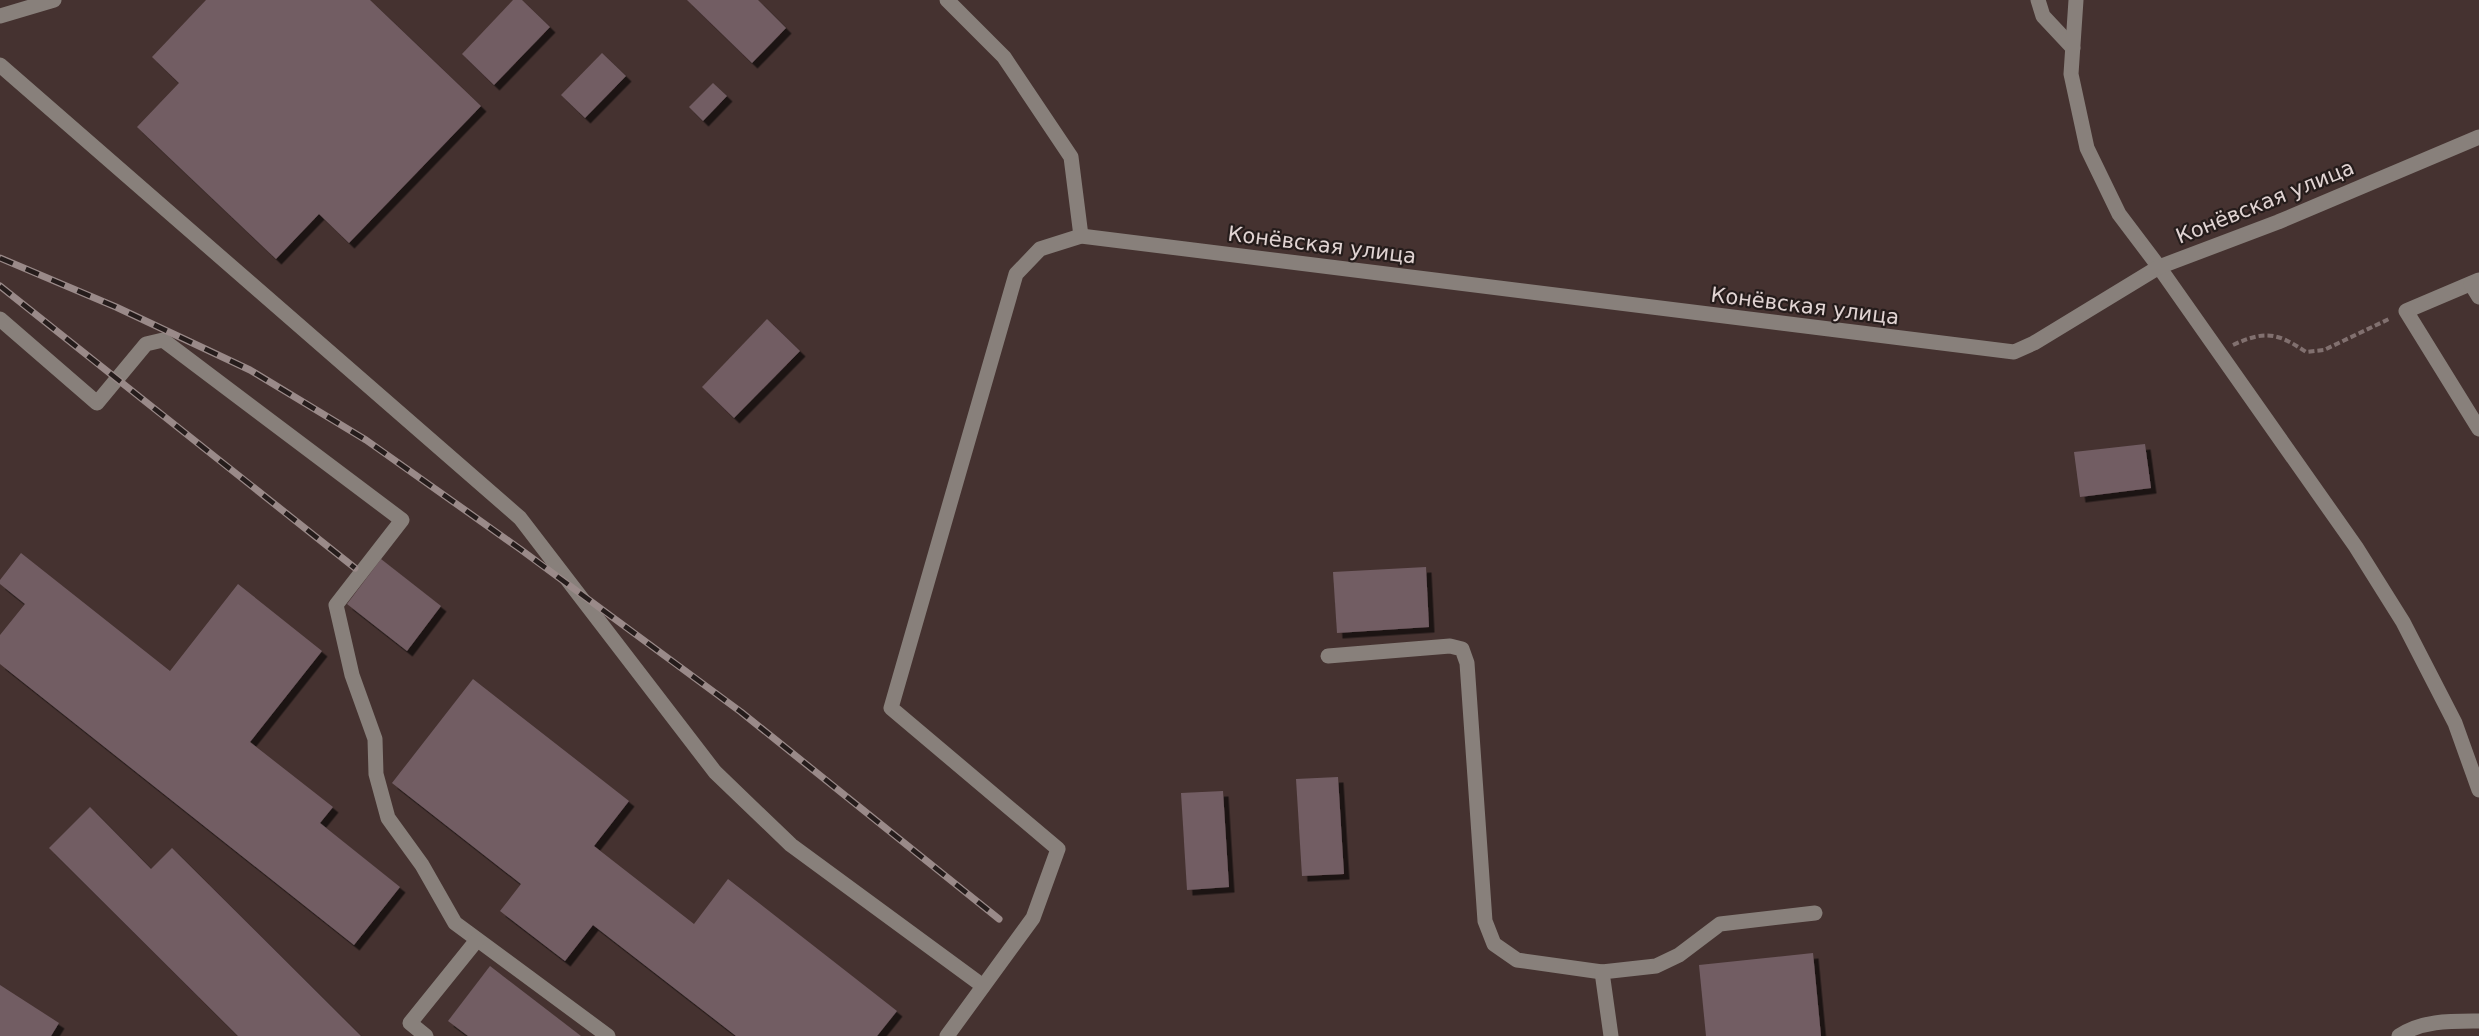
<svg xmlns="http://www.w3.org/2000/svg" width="2479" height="1036" font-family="'DejaVu Sans',sans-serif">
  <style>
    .building { fill: #725d63; filter: url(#shadow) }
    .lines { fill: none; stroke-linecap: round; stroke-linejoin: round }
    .path { stroke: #81706f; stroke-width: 4; stroke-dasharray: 6 3; stroke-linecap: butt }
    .minor { stroke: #88807b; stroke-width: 15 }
    .rail-casing { stroke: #9a8a89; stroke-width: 7 }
    .rail { stroke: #251c1b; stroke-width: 4.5; stroke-dasharray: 14; stroke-linecap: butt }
    .labels { text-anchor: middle; stroke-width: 4.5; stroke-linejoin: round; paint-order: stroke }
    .street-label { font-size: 21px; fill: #e1d4d3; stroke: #251c1b }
  </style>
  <defs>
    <filter id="shadow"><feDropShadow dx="5.5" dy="5.5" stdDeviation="0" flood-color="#0009"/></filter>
  </defs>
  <rect width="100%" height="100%" fill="#453230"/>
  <g class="building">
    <polygon points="206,0 370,0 481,106 349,243 319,214 276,259 137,127 179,83 152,57"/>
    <polygon points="513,0 522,0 550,27 494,85 462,54"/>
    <polygon points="687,0 758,0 786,28 752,63"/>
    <polygon points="602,53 626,76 585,118 561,95"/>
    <polygon points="713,83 727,96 703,121 689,107"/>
    <polygon points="767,319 800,351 734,418 702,387"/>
    <polygon points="2145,444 2151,488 2080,497 2074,452"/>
    <polygon points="21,553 170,671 238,584 322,651 250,742 333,807 320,823 400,887 354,945 0,664 0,635 25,604 0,584 0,580"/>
    <polygon points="381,559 441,606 407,651 347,604"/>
    <polygon points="1426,567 1429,627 1337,633 1333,572"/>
    <polygon points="473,679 629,801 594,846 694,924 728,879 897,1011 877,1036 736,1036 593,925 565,961 500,911 521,884 392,783"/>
    <polygon points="1338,777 1344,874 1302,876 1296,779"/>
    <polygon points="1223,791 1229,887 1187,890 1181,793"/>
    <polygon points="90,807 151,869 172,848 361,1036 238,1036 49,848"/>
    <polygon points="1813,953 1821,1036 1706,1036 1699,965"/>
    <polygon points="490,966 581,1036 468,1036 448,1021"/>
    <polygon points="0,985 59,1023 51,1036 0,1036"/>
  </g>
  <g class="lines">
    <path class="path" d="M 2233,345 C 2265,330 2278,333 2306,352 L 2324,350 L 2391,318"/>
    <g class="minor">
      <polyline points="947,0 1004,57 1071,157 1081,236"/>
      <polyline points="2038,0 2043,16 2073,48"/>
      <polyline points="2076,0 2071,74 2087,148 2119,214 2159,267 2356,547 2403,622 2455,723 2479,790"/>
      <polyline points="0,16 54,0"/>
      <polyline points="0,65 520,518 715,772 791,845 983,986"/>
      <polyline points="2479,280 2406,311 2479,429"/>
      <polyline points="2471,284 2479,297"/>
      <polyline points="0,319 97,403 146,344 163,340 402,520 336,605 352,675 375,739 376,774 388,818 422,865 455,923 608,1036"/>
      <polyline points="1328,656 1450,646 1462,649 1467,663 1485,921 1494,944 1517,960 1602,972"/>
      <polyline points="426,1036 410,1023 477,940"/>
      <polyline points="947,1036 1033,918 1058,849 891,708 1016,274 1040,249 1081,236 2014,352 2034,343 2159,267 2278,222 2479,137"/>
      <polyline points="1611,1036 1602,972 1656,966 1679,955 1720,924 1815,913"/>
      <path d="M 2399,1036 C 2422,1020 2452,1021 2479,1021"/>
    </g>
    <g class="rail-casing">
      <g id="rail">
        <polyline points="0,258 116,307 250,370 366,440 520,549 741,712 999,919"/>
        <polyline points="0,286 355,568"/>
      </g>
    </g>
    <use href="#rail" class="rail"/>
  </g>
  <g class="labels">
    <g class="street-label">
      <text transform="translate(2265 202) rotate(-22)" y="7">Конёвская улица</text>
      <text transform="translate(1322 245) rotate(7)" y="7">Конёвская улица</text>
      <text transform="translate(1805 306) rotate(7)" y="7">Конёвская улица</text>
    </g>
  </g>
</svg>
